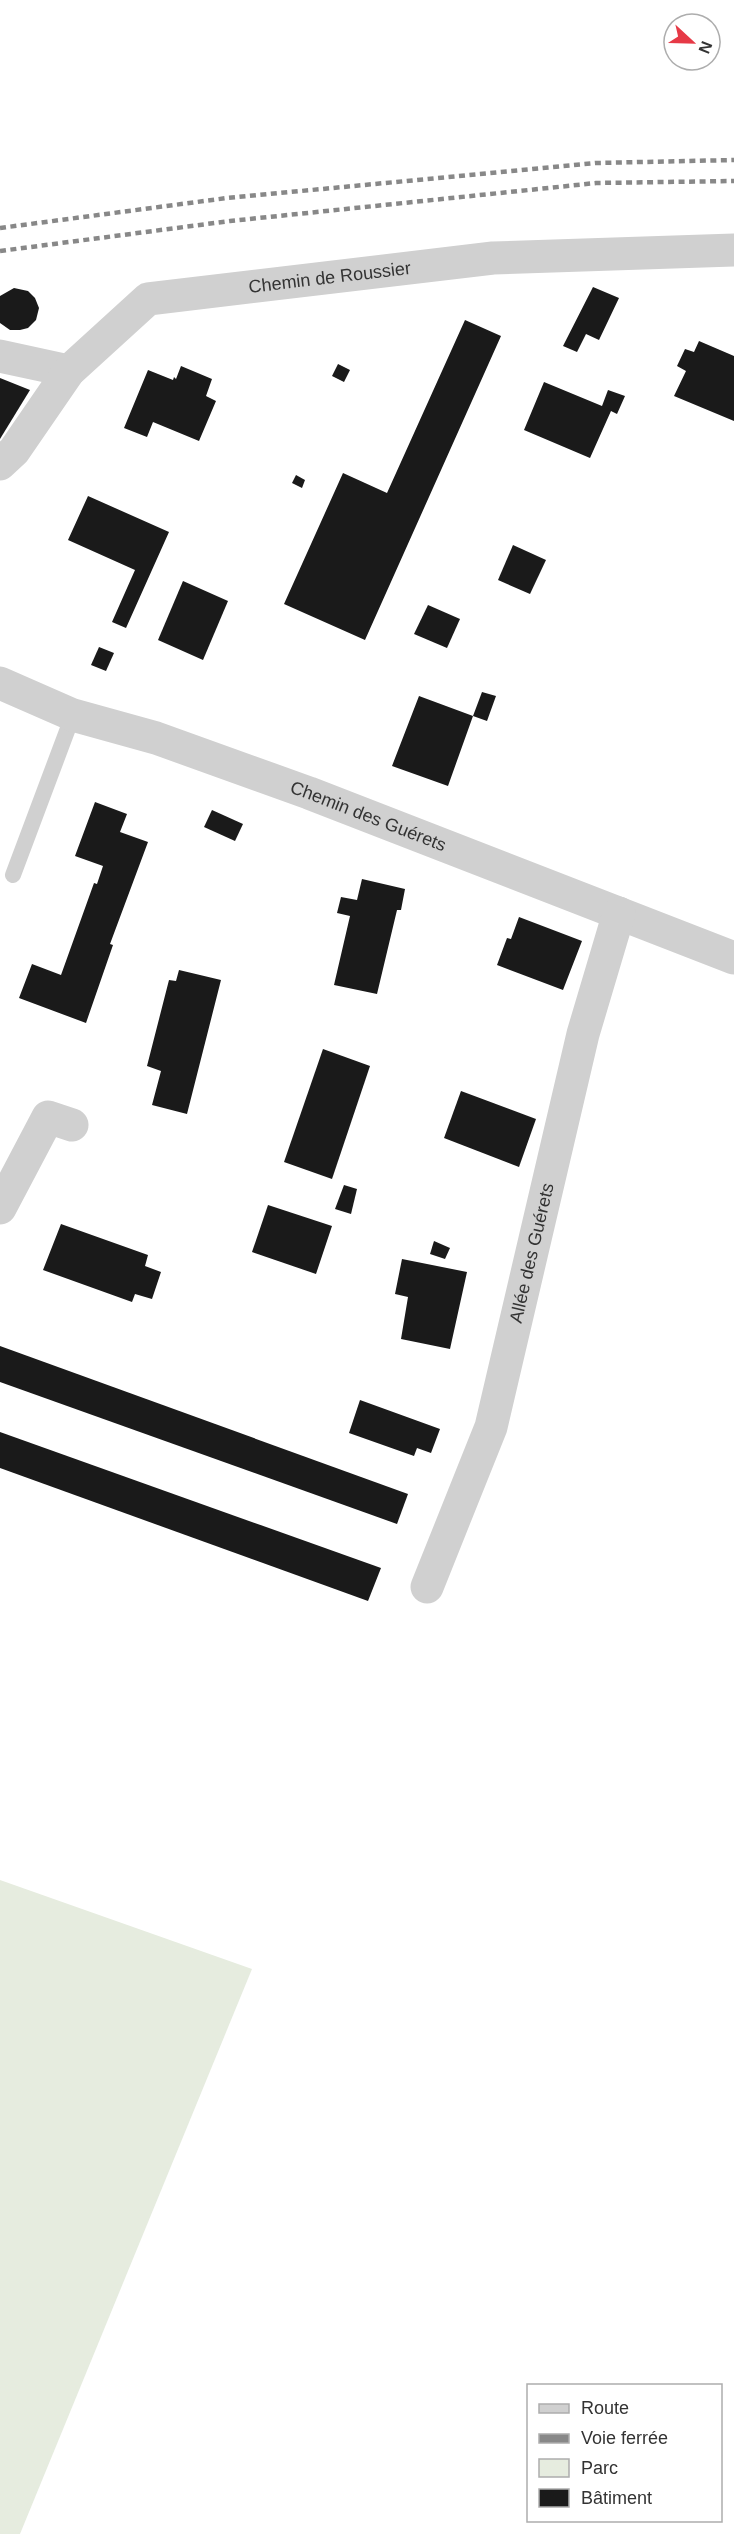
<svg xmlns="http://www.w3.org/2000/svg" width="734" height="2534" font-family="Helvetica,sans-serif">
  <style>
    .green { fill: #e6ecdf }
    .building { fill: #1a1a1a }
    .lines { fill: none; stroke-linecap: round; stroke-linejoin: round }
    .lane { stroke: #d0d0d0; stroke-width: 16 }
    .street { stroke: #d0d0d0; stroke-width: 33 }
    .rail { stroke: #888; stroke-width: 4.5; stroke-dasharray: 6 4.5; stroke-linecap: butt }
    .labels { text-anchor: middle; stroke-width: 6; stroke-linejoin: round; paint-order: stroke }
    .street-label { font-size: 18px; fill: #333; stroke: #fff }
  </style>
  <rect width="100%" height="100%" fill="#fff"/>
  <polygon class="green" points="0,1880 252,1969 20,2534 0,2534"/>
  <g class="building">
    <polygon points="593,287 619,298 599,340 586,334 577,352 563,346"/>
    <polygon points="14,288 28,291 35,298 39,308 36,320 28,328 20,330 10,330 0,323 0,296"/>
    <polygon points="465,320 501,336 365,640 284,604 343,473 387,493"/>
    <polygon points="699,341 734,356 734,421 674,396 686,371 677,366 685,349 694,352"/>
    <polygon points="338,364 350,370 344,382 332,376"/>
    <polygon points="181,366 212,379 206,396 216,401 199,441 153,422 147,437 124,428 148,370 173,380 174,377 176,379"/>
    <polygon points="0,378 30,390 0,439"/>
    <polygon points="544,382 602,406 608,390 625,396 617,414 611,411 590,458 524,430"/>
    <polygon points="296,475 305,480 302,488 292,483"/>
    <polygon points="88,496 169,532 126,628 112,622 135,570 68,540"/>
    <polygon points="513,545 546,560 530,594 498,580"/>
    <polygon points="183,581 228,601 203,660 158,640"/>
    <polygon points="428,605 460,619 447,648 414,634"/>
    <polygon points="99,647 114,653 106,671 91,665"/>
    <polygon points="482,692 496,696 487,721 473,716 448,786 392,766 419,696 473,716"/>
    <polygon points="95,802 127,814 120,832 148,842 110,944 113,945 86,1023 19,998 32,964 61,975 94,883 97,884 103,866 75,856"/>
    <polygon points="212,810 243,824 235,841 204,827"/>
    <polygon points="362,879 405,889 401,910 397,910 377,994 334,985 350,916 337,913 341,897 357,900"/>
    <polygon points="519,917 582,941 563,990 497,965 507,938 511,939"/>
    <polygon points="179,970 221,980 187,1114 152,1105 161,1071 147,1066 169,980 176,981"/>
    <polygon points="323,1049 370,1066 332,1179 284,1162"/>
    <polygon points="461,1091 536,1119 519,1167 444,1138"/>
    <polygon points="344,1185 357,1189 351,1214 335,1209"/>
    <polygon points="268,1205 332,1226 316,1274 252,1252"/>
    <polygon points="61,1224 148,1255 145,1266 161,1272 152,1299 135,1294 132,1302 43,1270"/>
    <polygon points="434,1241 450,1248 445,1259 430,1254"/>
    <polygon points="402,1259 467,1272 450,1349 401,1339 408,1297 395,1294"/>
    <polygon points="0,1346 408,1494 397,1524 0,1382"/>
    <polygon points="360,1400 440,1429 431,1453 417,1448 414,1456 349,1433"/>
    <polygon points="0,1432 381,1568 368,1601 0,1468"/>
  </g>
  <g class="lines">
    <polyline class="lane" points="13,875 73,715"/>
    <g class="street">
      <polyline points="0,356 69,371"/>
      <path id="s1" d="M 0,464 L 14,451 L 69,371 L 148,299 L 493,258 L 734,250"/>
      <path id="s2" d="M 0,683 L 73,715 L 156,738 L 309,793 L 734,958"/>
      <polyline points="0,1208 48,1117 72,1125"/>
      <path id="s3" d="M 427,1587 L 491,1427 L 583,1034 L 619,913"/>
    </g>
    <g class="rail">
      <polyline points="0,228 227,198 596,163 734,160"/>
      <polyline points="0,251 230,221 596,183 734,181"/>
    </g>
  </g>
  <g class="labels">
    <g class="street-label">
      <text dy="6" stroke="none"><textPath href="#s1" startOffset="406">Chemin de Roussier</textPath></text>
      <text dy="6" stroke="none"><textPath href="#s2" startOffset="392">Chemin des Guérets</textPath></text>
      <text dy="6" stroke="none"><textPath href="#s3" startOffset="351">Allée des Guérets</textPath></text>
    </g>
  </g>
  <rect x="527" y="2384" width="195" height="138" fill="#ffffff" stroke="#adadad" stroke-width="1.5"/>
  <rect x="539" y="2404" width="30" height="9" fill="#d0d0d0" stroke="#adadad" stroke-width="1.5"/>
  <text x="581" y="2414" font-size="18" fill="#333333">Route</text>
  <rect x="539" y="2434" width="30" height="9" fill="#888888" stroke="#adadad" stroke-width="1.5"/>
  <text x="581" y="2444" font-size="18" fill="#333333">Voie ferrée</text>
  <rect x="539" y="2459" width="30" height="18" fill="#e6ecdf" stroke="#adadad" stroke-width="1.5"/>
  <text x="581" y="2474" font-size="18" fill="#333333">Parc</text>
  <rect x="539" y="2489" width="30" height="18" fill="#1a1a1a" stroke="#adadad" stroke-width="1.5"/>
  <text x="581" y="2504" font-size="18" fill="#333333">Bâtiment</text>
  <g transform="translate(692 42) rotate(112)"><circle r="28" fill="#ffffff" stroke="#adadad" stroke-width="1.5"/>
  <path d="M0-4.5L10 22L0 15L-10 22Z" fill="#e63946"/>
  <text y="-9" font-size="16" font-weight="bold" text-anchor="middle" fill="#333333">N</text>
  </g>
</svg>
